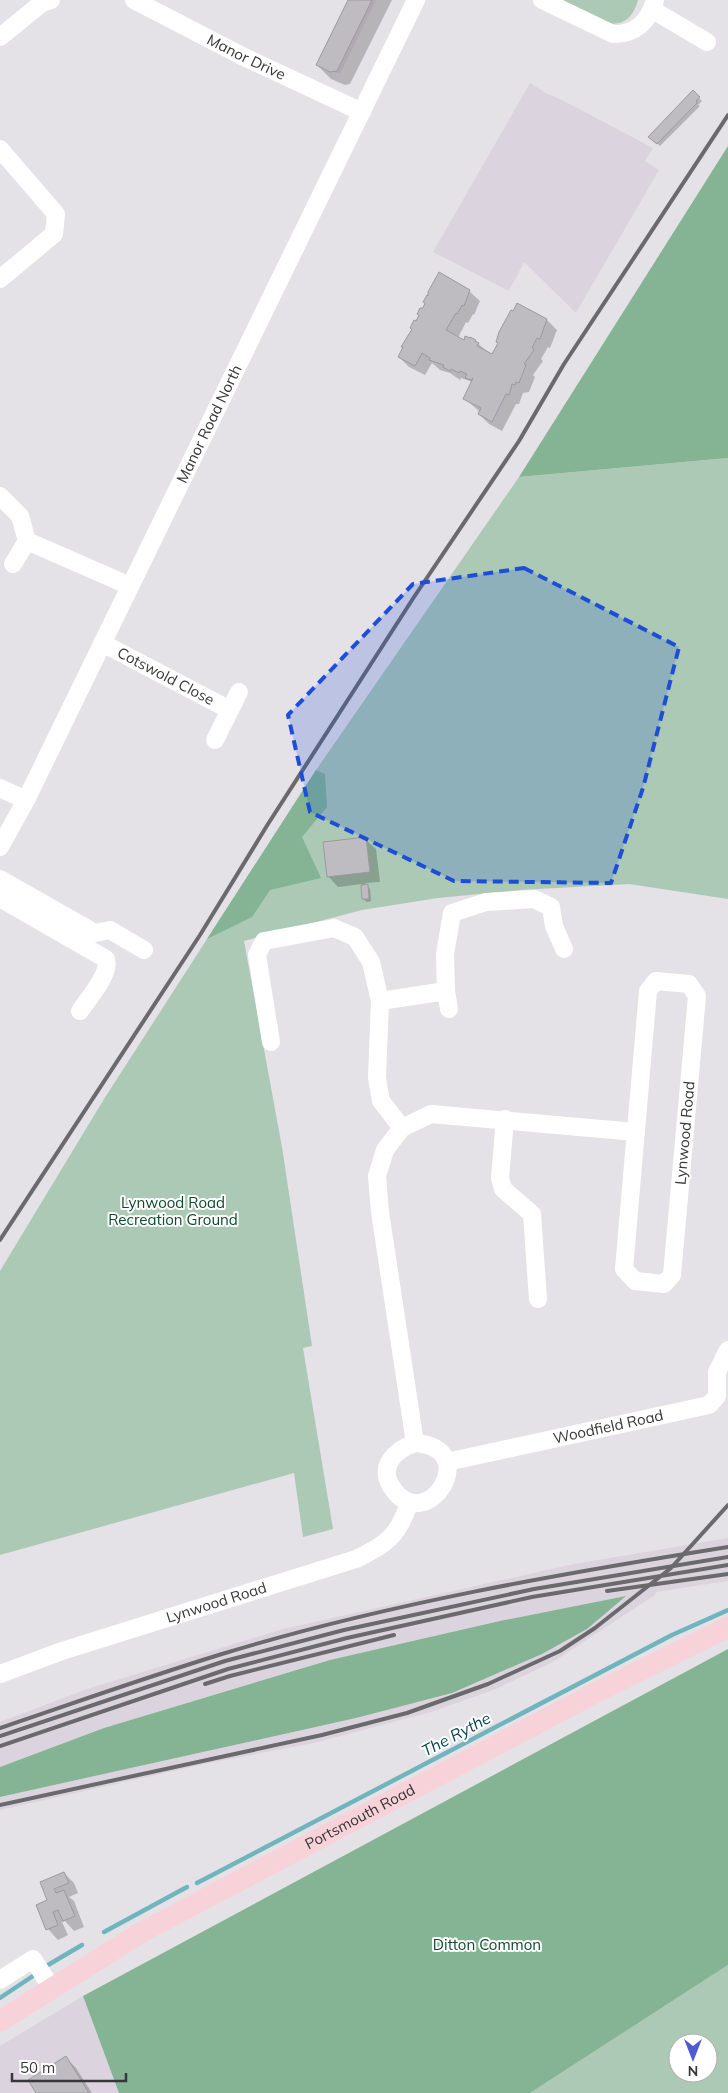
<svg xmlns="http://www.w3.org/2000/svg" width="728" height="2093" font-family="Mulish,sans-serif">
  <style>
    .built { fill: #dbd4df }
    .green { fill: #abc9b4; fill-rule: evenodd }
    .forest { fill: #84b493 }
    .shadow { fill: #0003 }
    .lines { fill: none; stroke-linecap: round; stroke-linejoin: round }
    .stream { stroke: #70b4bd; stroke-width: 4.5 }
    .building { fill: #bebcc0; stroke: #9d9a9e }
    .minor { stroke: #fff; stroke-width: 18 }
    .major { stroke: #f7d3d9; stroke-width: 21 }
    .rail { stroke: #6a696c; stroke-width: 4 }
    .marked { fill: #1d4ed8; fill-opacity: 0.2; stroke: #1d4ed8; stroke-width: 4; stroke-dasharray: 10 6; stroke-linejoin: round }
    .labels { text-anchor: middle; stroke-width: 4; stroke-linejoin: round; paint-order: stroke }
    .street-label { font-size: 15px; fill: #373638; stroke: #fff }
    .park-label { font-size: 15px; fill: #0f492a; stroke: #fff }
    .water-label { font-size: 16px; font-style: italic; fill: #05474d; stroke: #fff }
  </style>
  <rect width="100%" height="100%" fill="#e5e2e7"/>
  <g class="built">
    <polygon points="348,0 376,0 340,74 316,65"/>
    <polygon points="530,83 546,93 564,101 653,148 645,161 659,170 576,313 524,262 509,291 433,252"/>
    <polygon points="728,1538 728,1581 656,1592 655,1595 553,1662 496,1689 431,1712 314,1743 205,1764 0,1810 0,1797 356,1718 542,1654 587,1629 625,1596 330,1660 104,1728 0,1767 0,1722 87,1689 283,1629 574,1564"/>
    <polygon points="83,1996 119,2093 0,2093 0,2046"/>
  </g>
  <g class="green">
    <path d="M 557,0 L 638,0 C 625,46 585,13 557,0 Z"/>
    <polygon points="728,458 728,899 629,884 520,890 438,898 362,910 244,941 282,1147 312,1346 303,1348 333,1529 303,1537 294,1473 0,1555 0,1271 104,1099 316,770 519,477"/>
    <path d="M 728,1965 L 728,2093 L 530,2093 ZM 678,2043 L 708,2043 L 708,2073 L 678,2073 Z"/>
  </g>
  <g class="forest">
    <polygon points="728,146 728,458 519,477"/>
    <polygon points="316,770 325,774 327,807 302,837 321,878 270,890 252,917 207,939"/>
    <polygon points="626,1596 587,1629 542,1654 452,1693 356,1718 0,1797 0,1767 104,1728 330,1660 500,1621"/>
    <polygon points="728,1649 728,1965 530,2093 119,2093 83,1996"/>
  </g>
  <g class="shadow">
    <polygon points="349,0 392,0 350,84 345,85 331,79 317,65"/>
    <polygon points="693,92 702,101 698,105 700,106 660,146 650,137"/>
    <polygon points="469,291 480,301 474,315 473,314 468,323 466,322 458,338 464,341 471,338 492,355 518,305 547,320 557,330 550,348 548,347 541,359 543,361 533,375 535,377 529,392 523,393 519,404 516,404 502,431 489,424 479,414 480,412 464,398 472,383 470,381 461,378 460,380 450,373 440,370 432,363 425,375 409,367 399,357 417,322"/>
    <polygon points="365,839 376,849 380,882 365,883 370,889 371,901 367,902 363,899 362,884 338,887 328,876"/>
    <polygon points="64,1873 74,1883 78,1893 69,1897 74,1901 84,1927 74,1931 65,1921 62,1922 68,1935 58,1940 48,1929 37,1905 49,1900 42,1883"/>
    <polygon points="66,2058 76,2068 92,2093 38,2093"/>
  </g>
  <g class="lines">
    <g class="stream">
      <polyline points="197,1883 672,1635 728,1610"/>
      <polyline points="104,1932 187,1887"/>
      <polyline points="48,1965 82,1945"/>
      <polyline points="0,1998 36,1974"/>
    </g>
  </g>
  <g class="building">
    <polygon points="348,0 372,0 337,71 330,72 316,65"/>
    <polygon points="693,90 700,97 696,101 697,103 657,144 648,137"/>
    <polygon points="439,272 470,290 464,306 462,305 457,314 456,313 446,330 464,340 465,336 470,338 470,337 476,340 475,341 479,343 477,346 492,354 498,343 496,342 499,332 511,310 513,311 517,303 547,319 540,339 537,338 532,348 534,350 524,364 526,365 519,383 516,382 515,385 512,384 509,395 506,394 492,422 478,414 481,408 463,399 473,378 471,380 465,378 467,374 460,371 459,373 451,369 450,371 443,367 444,365 429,360 430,358 422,353 415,366 398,357 403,347 401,347 412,329 410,328 414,320 416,321 419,315 417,314 420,308 423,308 425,303 423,302 427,295 428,296 428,292"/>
    <polygon points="366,837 370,872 327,877 323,842"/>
    <polygon points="368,884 369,899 362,899 361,885"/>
    <polygon points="64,1872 69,1883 54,1889 56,1893 64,1890 75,1916 63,1921 58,1910 53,1912 58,1925 46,1930 36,1905 47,1900 40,1882"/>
    <polygon points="66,2056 89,2093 36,2093 28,2080"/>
  </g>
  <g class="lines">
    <g class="minor">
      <path id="s1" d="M 134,0 L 242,56 L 362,112"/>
      <path d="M 542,0 L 613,34 C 635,35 649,21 655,0"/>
      <polyline points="653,10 707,42"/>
      <polyline points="0,37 42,3 51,0"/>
      <polyline points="0,149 56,214 54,234 0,279"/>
      <polyline points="0,496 20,516 27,541 13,564"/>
      <polyline points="27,541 130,586"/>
      <path id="s2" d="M 102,643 L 230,710"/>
      <polyline points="215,740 239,692"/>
      <polyline points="0,788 26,800"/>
      <path id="s3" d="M 0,847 L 26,800 L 416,0"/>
      <polyline points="0,879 95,933 110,930 144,950"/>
      <path d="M 0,898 L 106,959 C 111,973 88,999 80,1011"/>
      <polygon points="656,981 689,984 697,996 672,1275 664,1284 635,1281 624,1269 648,991"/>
      <polyline points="446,991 449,1009"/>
      <polyline points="271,1042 257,955 264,941 334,928 355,937 371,962 380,1001"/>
      <polyline points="505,1119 500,1178 503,1189 532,1214 538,1299"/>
      <polyline points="402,1128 381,1101 377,1078 380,1001 446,991 445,954 452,913 486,902 534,899 551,907 554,926 564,949"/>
      <polyline points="415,1443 380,1212 377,1176 385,1150 402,1128 431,1114 636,1132"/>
      <path d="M 415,1443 C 484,1448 427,1537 393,1489 C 377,1468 394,1450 415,1443 Z"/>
      <path id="s4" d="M 447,1462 L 709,1405 L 717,1396 L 717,1372 L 728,1350"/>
      <path id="s5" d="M 0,1674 L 62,1651 L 356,1559 C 386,1545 399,1535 409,1503"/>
      <polyline points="0,1980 33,1959 51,1987"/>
    </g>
    <path class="major" id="s6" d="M 0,2021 L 142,1932 L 595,1693 L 728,1627"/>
    <g class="rail">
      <polyline points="0,1240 200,935 268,824 414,597 519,441 564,364 728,115"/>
      <polyline points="607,1591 728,1574"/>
      <polyline points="205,1684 230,1676 394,1635"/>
      <path d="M 0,1728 C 74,1703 147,1677 222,1654 C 386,1604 559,1574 728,1547"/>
      <polyline points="0,1736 225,1661 344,1630 534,1589 728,1557"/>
      <polyline points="0,1746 228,1669 347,1638 532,1597 728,1565"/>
      <polyline points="0,1805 322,1735 407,1713 488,1684 560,1651 595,1628 671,1568 728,1505"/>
    </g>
  </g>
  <path class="marked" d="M 524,568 L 679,647 L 643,788 L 611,883 L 454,881 L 310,812 L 288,715 L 413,584 Z"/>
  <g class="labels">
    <g class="street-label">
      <text dy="5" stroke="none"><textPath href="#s1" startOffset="126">Manor Drive</textPath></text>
      <text dy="5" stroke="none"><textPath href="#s3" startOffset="472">Manor Road North</textPath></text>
      <text dy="5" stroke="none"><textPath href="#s2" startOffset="72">Cotswold Close</textPath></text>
      <text transform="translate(685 1133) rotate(-85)" y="5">Lynwood Road</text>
      <text dy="5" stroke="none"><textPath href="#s4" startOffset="165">Woodfield Road</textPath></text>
      <text dy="5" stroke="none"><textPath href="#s5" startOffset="228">Lynwood Road</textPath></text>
      <text dy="5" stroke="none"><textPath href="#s6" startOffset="414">Portsmouth Road</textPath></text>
    </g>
    <g class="park-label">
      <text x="173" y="1208">Lynwood Road<tspan x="173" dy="17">Recreation Ground</tspan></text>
      <text x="487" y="1950">Ditton Common</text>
    </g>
    <g class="water-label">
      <text transform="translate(456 1734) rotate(-28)" y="6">The Rythe</text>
    </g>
  </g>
  <g transform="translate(693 2058) rotate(180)"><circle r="24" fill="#ffffff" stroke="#afafaf"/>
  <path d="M0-4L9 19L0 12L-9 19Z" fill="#505ad0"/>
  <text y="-8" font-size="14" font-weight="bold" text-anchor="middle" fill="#373638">N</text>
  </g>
  <path d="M12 2073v8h114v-8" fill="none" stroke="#373638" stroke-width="2.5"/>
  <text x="20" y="2073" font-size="15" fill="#373638" stroke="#ffffff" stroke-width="4" paint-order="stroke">50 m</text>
</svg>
